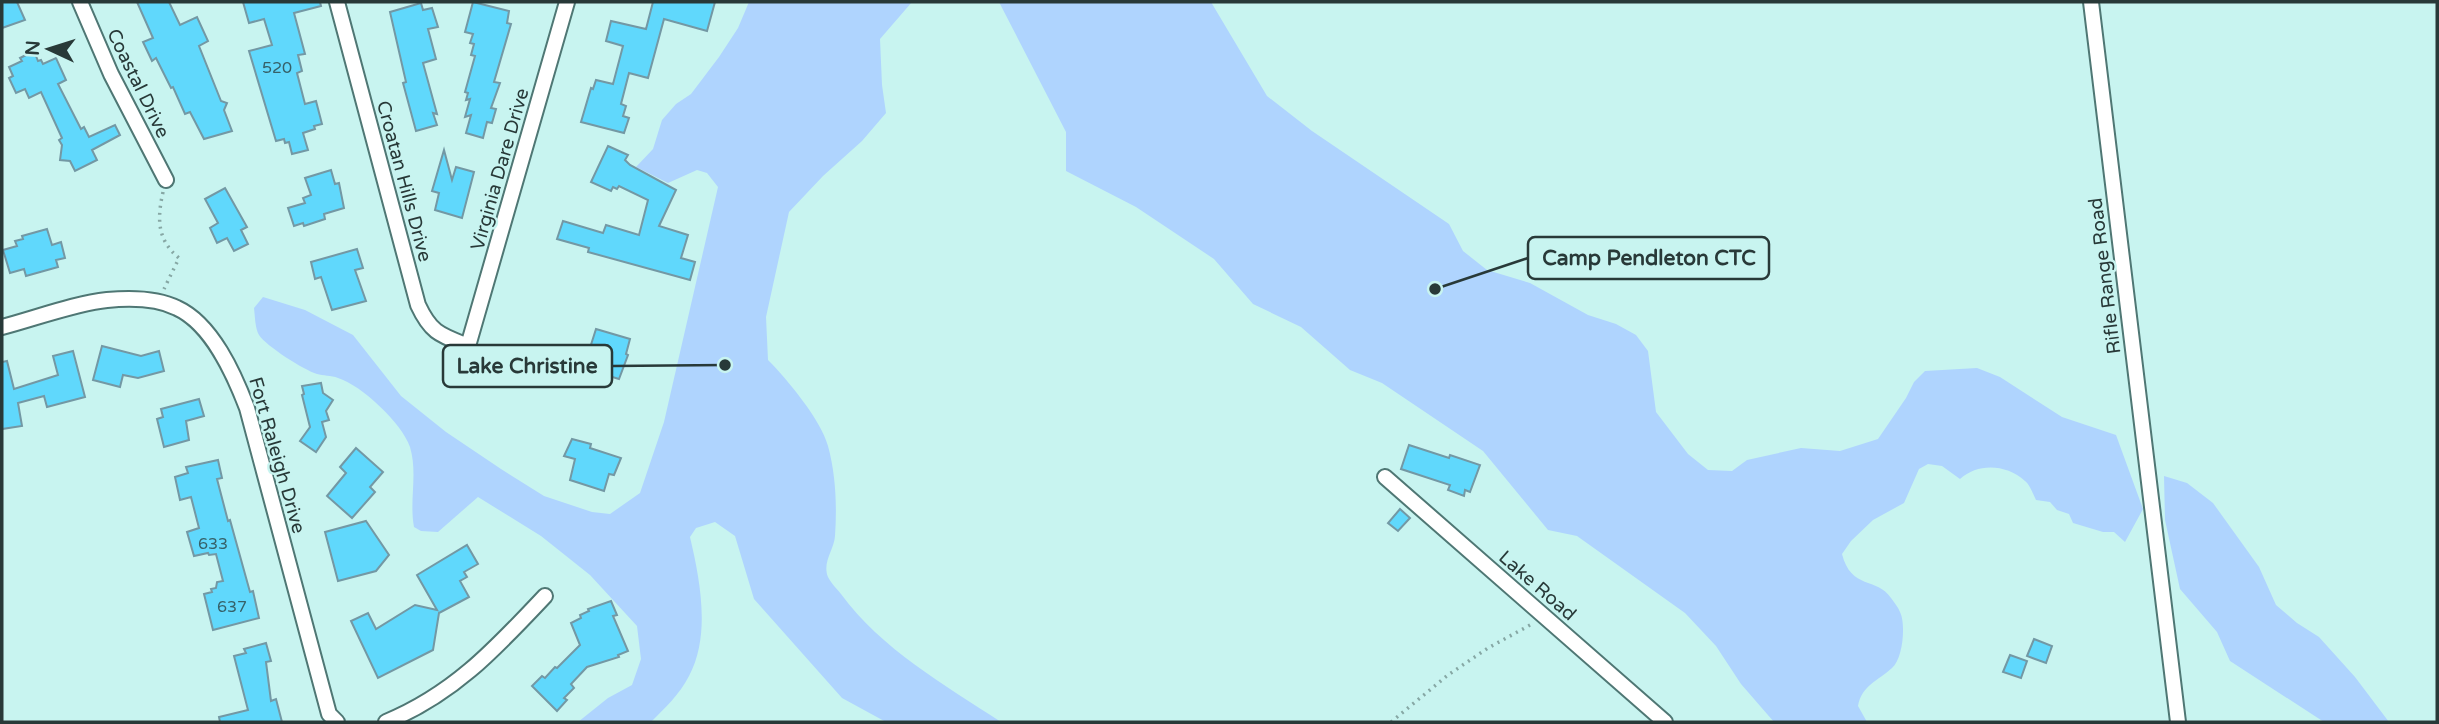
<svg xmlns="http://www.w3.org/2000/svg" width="2439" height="724" font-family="'Varela Round',sans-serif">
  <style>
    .water { fill: #afd4fe }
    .building { fill: #60d8fc; stroke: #7398a4; stroke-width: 2 }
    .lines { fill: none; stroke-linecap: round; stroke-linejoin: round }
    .street-casing { stroke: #4f7774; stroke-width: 18 }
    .path { stroke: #86a7a4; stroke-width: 3.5; stroke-dasharray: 2 5; stroke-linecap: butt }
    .street { stroke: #fff; stroke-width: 14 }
    .labels { text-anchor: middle; stroke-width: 5; stroke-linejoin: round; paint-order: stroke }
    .number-label { font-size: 16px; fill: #366169 }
    .street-label { font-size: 19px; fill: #283938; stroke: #c8f4f0 }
    .leader { fill: none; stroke: #283938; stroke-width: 2.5 }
    .callout-dot { fill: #283938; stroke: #c8f4f0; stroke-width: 2.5 }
    .callout { fill: #c8f4f0; stroke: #283938; stroke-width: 2.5 }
    .callout-label { font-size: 21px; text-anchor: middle; font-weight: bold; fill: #283938 }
  </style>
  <rect width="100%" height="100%" fill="#c8f4f0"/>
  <g class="water">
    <path d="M 749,2 L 912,2 L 880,39 L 882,85 L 886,113 L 862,141 L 823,176 L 789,212 L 766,317 L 768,360 C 787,379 821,420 828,446 C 836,475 837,507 835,536 C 834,550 822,562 828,577 C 831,583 837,589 841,594 C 881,649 945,685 1001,722 L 886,722 L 842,698 L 754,599 L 735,536 L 715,522 L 696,528 L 690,537 C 700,580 711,635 689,676 C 680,694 664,709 651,722 L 578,722 L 608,698 L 632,685 L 641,659 L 637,626 L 590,575 L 541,536 L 478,497 L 438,532 L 421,531 L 414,527 C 409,500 418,474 410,447 C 402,423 361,385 338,378 C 331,375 323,376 317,374 C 304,370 266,346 259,335 C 255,328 255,316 254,308 L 263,297 L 305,310 L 353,335 L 401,396 L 446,432 L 501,469 L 544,496 L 592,512 L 610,514 L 640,493 L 664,422 L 718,187 L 707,173 L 697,170 L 668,183 L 636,167 L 653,149 L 662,120 L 676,104 L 691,94 L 719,57 L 738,28 Z"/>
    <path d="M 999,2 L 1211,2 L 1267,96 L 1312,131 L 1449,224 L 1463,251 L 1487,270 L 1530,283 L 1588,315 L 1616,324 L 1636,335 L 1648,351 L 1656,412 L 1688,454 L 1708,470 L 1732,471 L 1747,460 L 1801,448 L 1840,451 L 1878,439 L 1906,398 L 1914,382 L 1925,371 L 1977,368 L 2000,377 L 2062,417 L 2116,435 L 2143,509 L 2125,542 L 2114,532 L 2103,532 L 2073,523 L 2069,514 L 2057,510 L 2050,502 L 2036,500 C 2033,494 2030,485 2025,481 C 2006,464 1978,463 1960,479 L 1942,466 L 1928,464 L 1919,469 L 1904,503 L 1873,520 L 1851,541 L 1842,554 C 1851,590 1877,577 1891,598 C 1894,602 1898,607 1900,612 C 1906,624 1903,659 1892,668 C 1878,681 1862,685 1858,706 L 1867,722 L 1774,722 L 1741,684 L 1716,646 L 1685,613 L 1577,536 L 1548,530 L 1483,451 L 1382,383 L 1350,370 L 1301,327 L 1253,304 L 1214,259 L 1136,207 L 1066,171 L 1066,132 Z"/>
    <polygon points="2164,476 2187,483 2213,503 2259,567 2276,605 2297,623 2319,637 2355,677 2389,722 2324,722 2230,661 2217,632 2180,589 2165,520"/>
  </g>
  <g class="building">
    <polygon points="2,2 17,2 25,20 2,28"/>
    <polygon points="137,2 169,2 180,25 197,17 208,41 199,46 221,101 227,103 224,110 232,131 204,139 190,112 185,114 173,87 171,88 156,58 152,61 143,42 153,38"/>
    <polygon points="243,2 320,2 321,6 294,13 305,54 298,55 302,71 297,73 305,104 316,101 322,124 314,126 315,129 303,133 308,150 292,154 289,142 285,143 284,139 276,141 249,51 272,45 264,19 249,23"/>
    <polygon points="473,2 509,11 507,23 511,24 494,82 500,83 491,108 496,109 492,123 487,122 483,138 466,133 471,115 465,117 470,99 466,100 468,93 465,92 475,56 471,55 474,44 470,43 473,34 465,32"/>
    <polygon points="653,2 715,2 707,31 664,19 648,78 629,73 621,104 626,106 623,116 629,118 624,133 581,122 591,88 593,89 596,80 613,84 623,46 606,41 611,21 646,29"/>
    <polygon points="421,3 423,10 432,8 438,27 428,29 436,59 423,63 437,114 433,113 437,125 416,131 403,83 406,82 390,12"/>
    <polygon points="34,51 38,61 41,60 43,64 56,58 66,80 58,84 81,129 84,127 89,137 115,125 120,135 92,150 97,160 75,171 70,161 60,160 62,145 59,140 62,138 41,92 29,98 25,89 16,93 9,78 13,76 9,67 22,61 20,58"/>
    <polygon points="608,146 628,155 625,160 630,165 676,190 659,226 688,235 681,258 695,262 690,280 588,252 589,248 557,239 563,221 603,233 606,225 639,235 648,200 619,186 617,189 613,187 611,191 591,182"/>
    <polygon points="444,150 452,180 456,167 474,172 462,218 435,210 439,193 432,191"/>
    <polygon points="331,170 335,184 339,183 344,208 324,214 325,219 304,226 303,223 294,226 288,208 305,203 303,198 311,195 305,178"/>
    <polygon points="225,188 247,227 241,230 248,244 234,251 227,238 217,243 210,228 218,223 205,199"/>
    <polygon points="47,229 52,245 61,242 65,258 56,260 58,267 26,276 24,269 10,273 3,250 17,246 15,241 23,239 22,236"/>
    <polygon points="357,249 363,268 355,270 366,301 332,310 321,277 315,279 311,262"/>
    <polygon points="596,329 630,339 626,354 628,355 619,379 579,367 584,350 589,351"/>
    <polygon points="102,346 141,356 159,351 164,371 138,378 123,375 120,387 93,380"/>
    <polygon points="73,351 85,397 47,407 44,396 18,403 22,426 2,429 2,362 7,361 14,389 58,375 53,356"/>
    <polygon points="321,383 323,393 333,400 326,411 329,420 322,422 326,437 316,452 300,441 310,427 302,395 304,394 302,386"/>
    <polygon points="199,399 204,416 186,421 189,440 164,447 157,419 163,417 161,409"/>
    <polygon points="572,439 591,444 590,448 621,458 614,475 609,474 604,491 570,480 575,459 564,456"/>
    <polygon points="1409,445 1449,458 1450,455 1480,465 1470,492 1465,490 1464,496 1448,490 1450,485 1401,469"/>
    <polygon points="356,448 383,472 370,487 375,492 352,518 327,496 346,473 340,467"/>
    <polygon points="218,460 222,478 217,479 228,521 230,520 250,592 253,591 259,618 213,630 204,594 212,592 211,589 216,588 217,582 223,581 216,554 209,555 208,553 194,556 187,532 199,528 191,497 180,500 175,477 188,473 186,467"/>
    <polygon points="1400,509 1410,518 1398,531 1388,523"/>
    <polygon points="366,521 389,555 376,571 338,581 325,532"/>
    <polygon points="467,545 478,564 464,572 467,577 460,581 469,597 439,613 433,650 378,678 351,621 368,613 376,629 415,605 437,610 417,575"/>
    <polygon points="611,601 617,615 613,616 628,651 618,655 619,657 587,667 571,684 574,688 564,698 567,700 557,711 532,686 542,676 545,678 555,667 557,668 580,645 571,623 581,618 580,615 589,611 588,609"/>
    <polygon points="2034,639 2052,646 2046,663 2027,656"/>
    <polygon points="266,643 271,661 266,662 271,701 276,699 282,722 220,722 219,717 248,710 234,656 246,653 244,649"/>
    <polygon points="2010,655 2027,661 2021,678 2003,672"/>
  </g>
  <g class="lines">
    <g class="street-casing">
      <g id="street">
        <polyline points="80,2 111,74 166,180"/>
        <path d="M 337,2 L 418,305 C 431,333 440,335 468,346 L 567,2"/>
        <polyline points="2091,2 2178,722"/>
        <path d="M 2,327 C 33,319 76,303 107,300 C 128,298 157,298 177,308 C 212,324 234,374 247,408 L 329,714 L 337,722"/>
        <polyline points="1385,477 1665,722"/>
        <path d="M 386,722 C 454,694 496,648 545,596"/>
      </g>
    </g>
    <g class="path">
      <path d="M 163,192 C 157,219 157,240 179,258 L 164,289"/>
      <polyline points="1391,722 1448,675 1488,648 1532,624"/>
    </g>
    <use href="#street" class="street"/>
  </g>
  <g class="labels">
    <g class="number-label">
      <text x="277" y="73">520</text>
      <text x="213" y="549">633</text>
      <text x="232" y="612">637</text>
    </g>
    <g class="street-label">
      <text transform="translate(139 83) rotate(64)" y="7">Coastal Drive</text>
      <text transform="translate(499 169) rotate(-74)" y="7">Virginia Dare Drive</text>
      <text transform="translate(405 181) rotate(75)" y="7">Croatan Hills Drive</text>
      <text transform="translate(2104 276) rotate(-97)" y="7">Rifle Range Road</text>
      <text transform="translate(278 455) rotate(74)" y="7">Fort Raleigh Drive</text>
      <text transform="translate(1538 585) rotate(41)" y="7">Lake Road</text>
    </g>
  </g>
  <path class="leader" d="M1435 289L1528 258M725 365L612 366"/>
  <g class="callout-dot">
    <circle cx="1435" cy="289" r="7"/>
    <circle cx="725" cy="365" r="7"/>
  </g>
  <g class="callout">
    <rect x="1528" y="237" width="241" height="42" rx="7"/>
    <rect x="443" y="345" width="169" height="42" rx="7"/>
  </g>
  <g class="callout-label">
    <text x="1649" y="265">Camp Pendleton CTC</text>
    <text x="527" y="373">Lake Christine</text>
  </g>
  <rect width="2439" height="724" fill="none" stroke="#283938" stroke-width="7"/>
  <g transform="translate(49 49) rotate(274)" stroke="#c8f4f0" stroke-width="5" paint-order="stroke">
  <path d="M0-5L12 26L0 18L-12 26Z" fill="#283938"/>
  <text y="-10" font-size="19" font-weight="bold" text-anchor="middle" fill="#283938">N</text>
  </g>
</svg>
